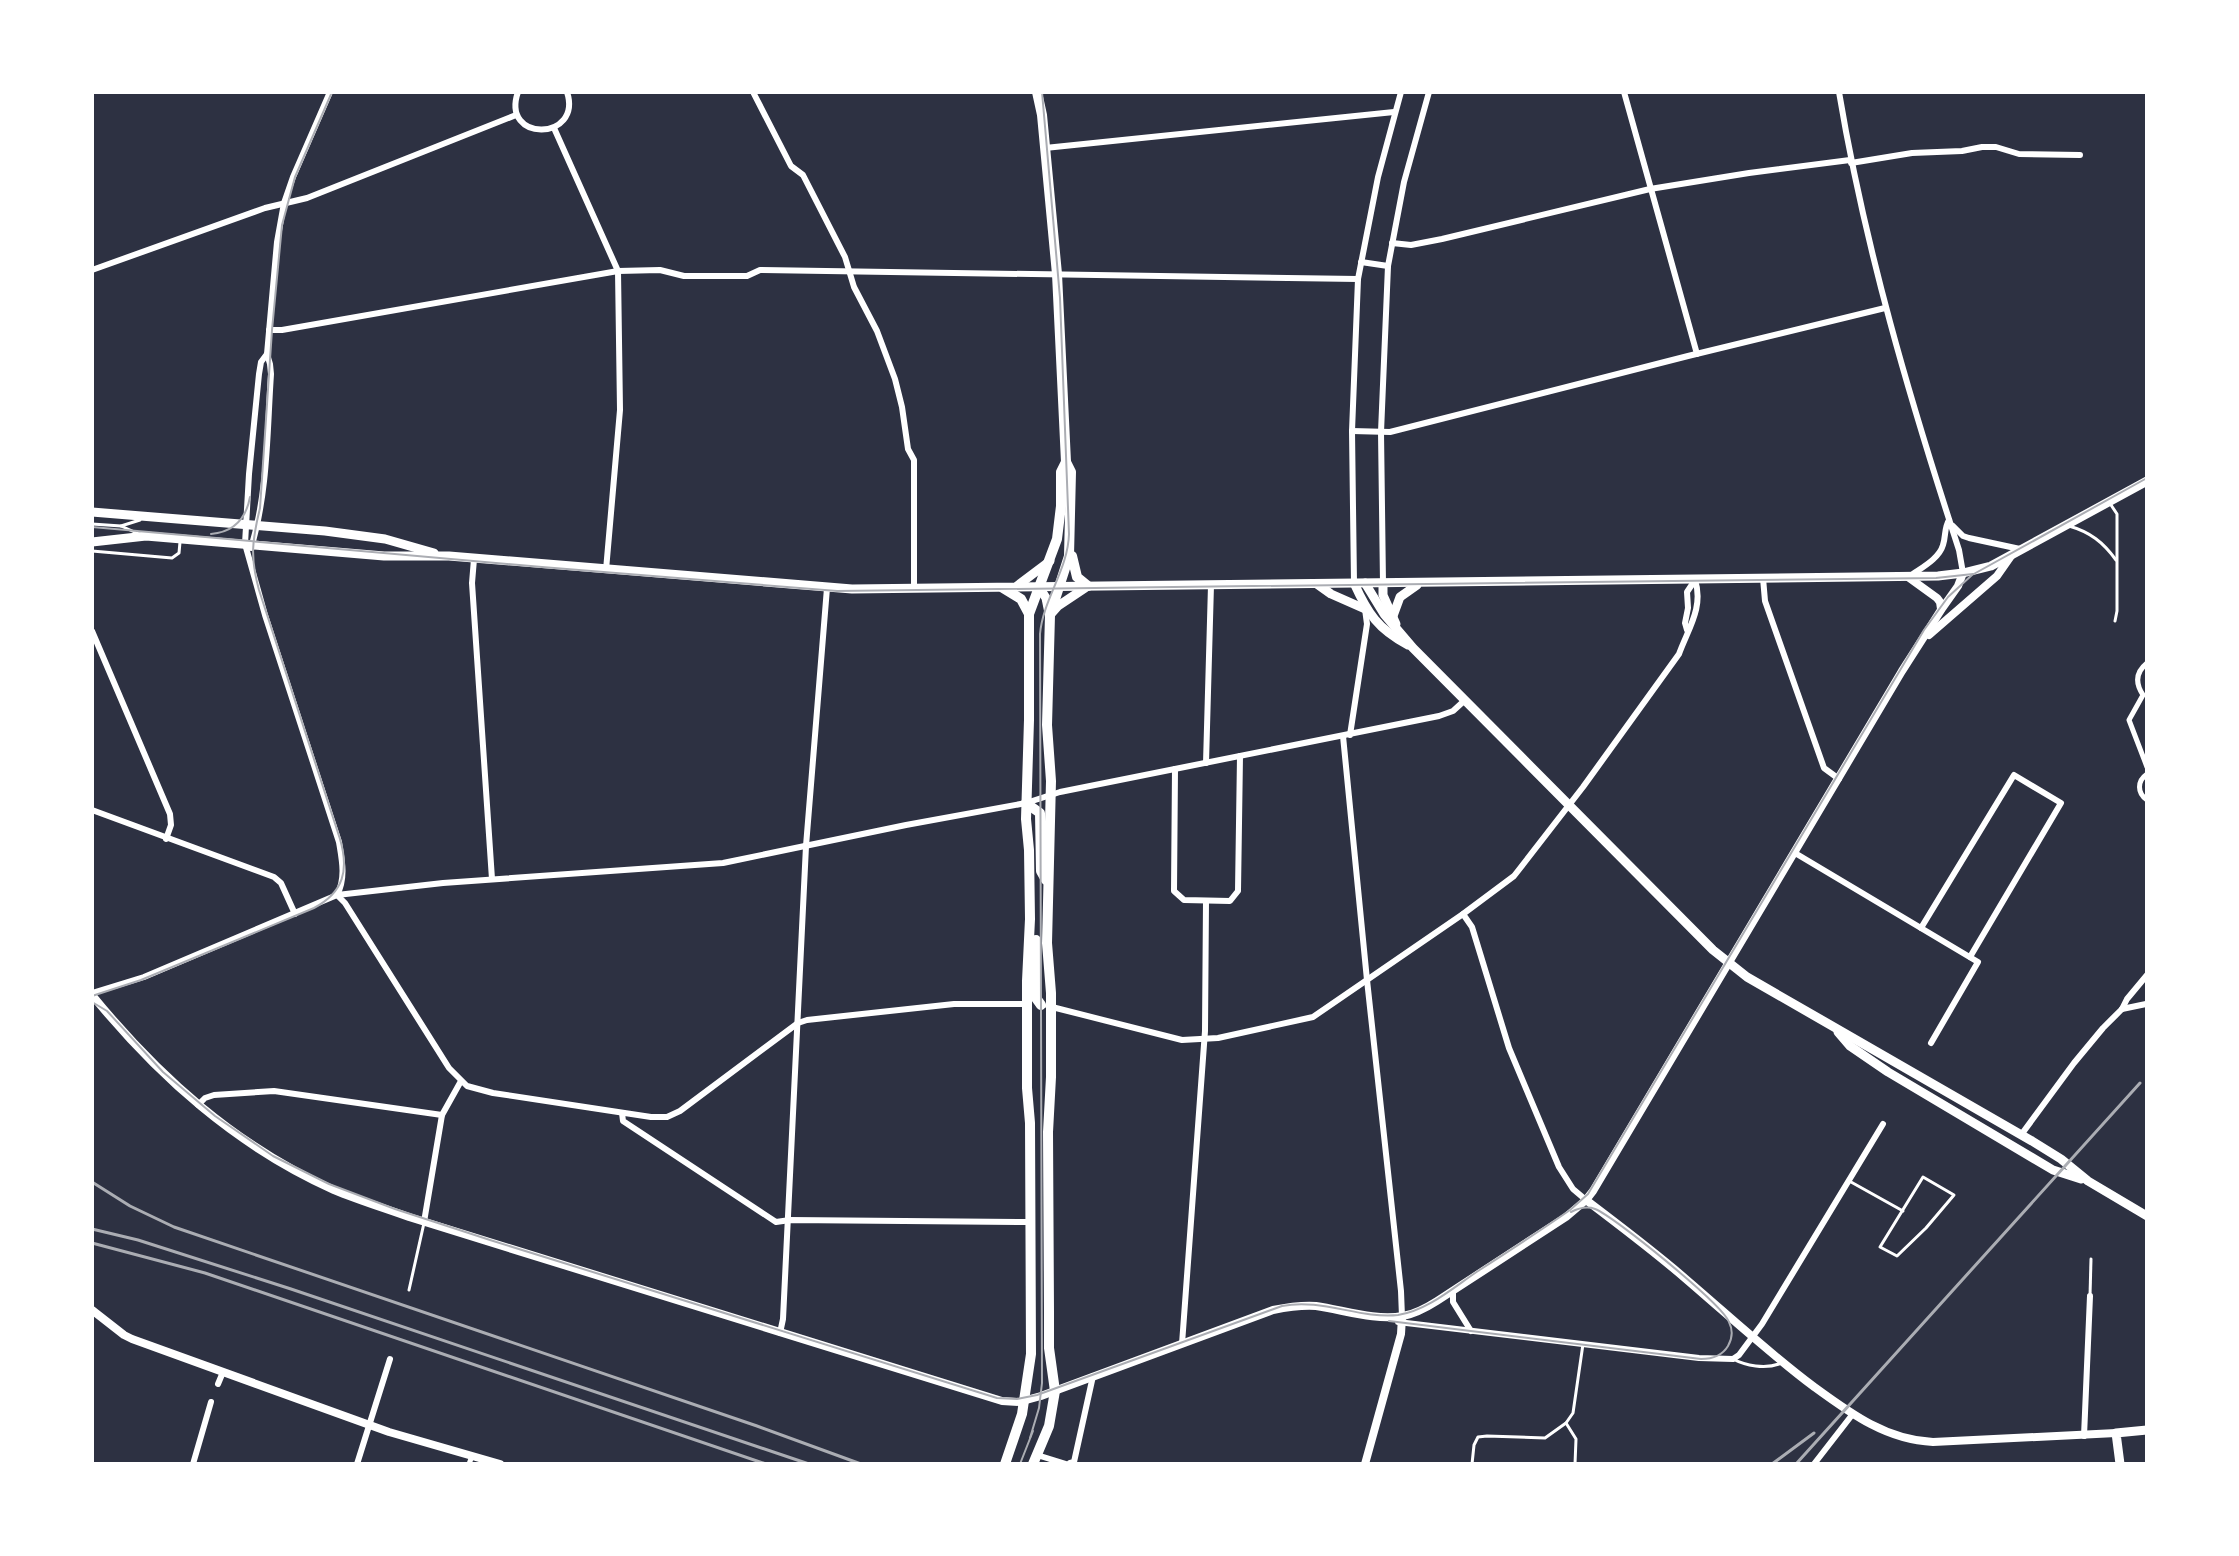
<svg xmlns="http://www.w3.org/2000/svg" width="2239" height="1556" font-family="Jost,sans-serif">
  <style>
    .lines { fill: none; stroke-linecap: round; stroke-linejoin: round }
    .service { stroke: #fff; stroke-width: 3 }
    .pedestrian { stroke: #fff; stroke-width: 5 }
    .minor { stroke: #fff; stroke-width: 6 }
    .tertiary { stroke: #fff; stroke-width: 8 }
    .secondary { stroke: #fff; stroke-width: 9 }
    .primary { stroke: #fff; stroke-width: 10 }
    .tram { stroke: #abadb3; stroke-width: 2 }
    .rail { stroke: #abadb3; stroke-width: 3 }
  </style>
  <rect width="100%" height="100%" fill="#2d3142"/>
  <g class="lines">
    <g class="service">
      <polyline points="2111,505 2117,514 2117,611 2115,621"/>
      <polyline points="92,524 121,526 139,534"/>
      <polyline points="121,526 140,520"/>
      <path d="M 2069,526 C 2090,532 2103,542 2116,560"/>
      <polyline points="92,551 172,558 179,553 180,542"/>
      <polygon points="1923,1177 1954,1195 1926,1228 1897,1256 1880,1247"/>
      <polyline points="1851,1182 1903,1211"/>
      <polyline points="409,1290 424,1223"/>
      <polyline points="2090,1296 2091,1259"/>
      <path d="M 1733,1359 C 1746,1366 1765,1369 1779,1364"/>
      <polyline points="1566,1423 1576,1439 1575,1464"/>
      <polyline points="1472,1464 1474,1445 1478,1437 1487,1436 1545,1438 1566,1423 1573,1413 1583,1344"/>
    </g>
    <g class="pedestrian">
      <path d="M 2147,663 C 2136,672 2135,683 2143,695 L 2129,720 L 2147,767"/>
      <path d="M 2147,774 C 2137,781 2137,793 2147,800"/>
      <polyline points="469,1464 472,1456"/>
    </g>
    <g class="minor">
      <path d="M 518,92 C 500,143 583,141 567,92"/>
      <polyline points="753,92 791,166 803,175 845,257 854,287 877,331 895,379 902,407 908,449 914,460 914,588"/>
      <polyline points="1624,92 1697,354"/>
      <path d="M 1839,92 C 1865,248 1910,400 1959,550 L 1963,573"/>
      <polyline points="554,128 618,271 620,410 606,570"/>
      <polyline points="1045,148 1394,112"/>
      <polyline points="1851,163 1912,153 1962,151 1982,147 1996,147 2019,154 2080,155"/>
      <polyline points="1392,243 1411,245 1442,239 1650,189 1749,173 1850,160"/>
      <polyline points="1361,262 1388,266"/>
      <polyline points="92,270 265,208 307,198 516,115"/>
      <polyline points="269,330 282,330 618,271 660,270 684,276 747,276 760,270 1358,279"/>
      <path d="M 267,354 L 261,362 L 259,374 L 249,474 L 245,544 L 265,615 L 339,842 C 342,860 346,878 337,895"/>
      <polyline points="1352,431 1390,432 1688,356 1885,308"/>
      <polyline points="1953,526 1963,536 1969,538 2020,549"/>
      <path d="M 251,548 C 268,492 267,432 271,374 L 270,364 L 267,354 L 277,242 L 284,203 L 293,177 L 330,92"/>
      <polyline points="474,559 472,583 492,879"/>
      <path d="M 1910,576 C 1921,568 1939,559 1943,545 C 1946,536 1944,528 1949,520"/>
      <polyline points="1763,578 1765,601 1824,768 1839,779"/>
      <polyline points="1354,583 1352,431 1358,279 1378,177 1401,92"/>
      <polyline points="1383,583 1381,432 1388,266 1404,182 1429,92"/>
      <polyline points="1687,630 1685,623 1688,608 1687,592 1695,580"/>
      <polyline points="92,631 170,814 171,825 166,839"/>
      <polyline points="1350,735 1367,624 1365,609"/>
      <polyline points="1343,736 1367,980 1401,1291 1402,1317"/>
      <polyline points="1206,763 1211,585"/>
      <polyline points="1175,769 1174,891 1184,900 1230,901 1238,891 1240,756"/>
      <polyline points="92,810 274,877 281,883 295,914"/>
      <polyline points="1795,853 1978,962 1931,1043"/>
      <polyline points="337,895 345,903 449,1068 467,1086 493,1093 651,1117 667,1117 680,1111 798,1023 807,1020 954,1004 1027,1004"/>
      <polyline points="1463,914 1472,927 1509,1048 1559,1167 1573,1189 1586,1200"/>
      <polyline points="1921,928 2014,775 2061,803 1970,957"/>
      <polyline points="92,993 144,977 337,895 443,883 723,863 906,825 1026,803 1060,792 1439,716 1453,711 1464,701"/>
      <path d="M 1048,1006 L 1182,1040 L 1218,1038 L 1313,1017 L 1463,914 L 1514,876 L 1583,787 L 1679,654 C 1688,629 1704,607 1695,580"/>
      <polyline points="2122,1009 2146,1004"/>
      <polyline points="198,1105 205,1098 214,1095 274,1091 442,1115"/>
      <polyline points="622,1113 623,1121 776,1222 790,1220 1031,1222"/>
      <polyline points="2021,1135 2074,1063 2103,1028 2122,1009 2127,999 2147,975"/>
      <polyline points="424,1222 442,1115 461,1081"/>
      <polyline points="1453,1291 1453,1302 1471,1331"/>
      <polyline points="1398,1322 1699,1358 1733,1359 1739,1355 1762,1324 1883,1124"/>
      <polyline points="780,1333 783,1319 806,846 827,588"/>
      <polyline points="1182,1344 1205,1031 1206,901"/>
      <polyline points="218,1384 223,1372"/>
      <polyline points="2084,1436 2090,1296"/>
      <polyline points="1037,1455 1066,1464"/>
      <polyline points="1070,1463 1074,1462 1093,1376"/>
      <polyline points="193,1464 211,1402"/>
      <polyline points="357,1464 390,1359"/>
      <polyline points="1814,1464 1852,1415"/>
    </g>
    <g class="tertiary">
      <polyline points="1908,577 1937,598 1940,602 1941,609"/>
      <polyline points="1929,635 1997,576 2011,556"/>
      <path d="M 92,995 C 159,1077 236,1146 334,1190 C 358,1200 384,1208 409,1217 L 1002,1401 L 1019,1402 L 1041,1396 L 1273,1310 C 1288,1307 1302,1305 1316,1306 C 1344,1310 1375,1321 1403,1316 C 1415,1314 1426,1308 1437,1301 L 1566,1217 L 1586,1200 L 1593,1191 L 1902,671 L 1941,610 L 1958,586 L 1963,573"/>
      <path d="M 1586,1200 C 1620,1226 1655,1252 1687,1280 C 1729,1316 1769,1353 1813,1386 C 1850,1413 1886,1440 1933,1442 L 2116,1433"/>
      <polyline points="92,1310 124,1335 132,1339 389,1432 500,1464"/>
      <polyline points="1365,1464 1401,1334 1402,1317"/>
    </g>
    <g class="secondary">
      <polyline points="92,512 325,531 385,539 434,553"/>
      <polyline points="92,542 146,536 384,556 449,556 852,589 1938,576 1963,573 1991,566 2147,481"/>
      <path d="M 1354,583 C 1368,614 1378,629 1408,645"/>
      <polyline points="1365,583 1384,614 1413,648 1713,950 1747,977 2032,1141 2061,1159 2088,1181 2147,1216"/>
      <polyline points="1383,583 1383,595 1396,624"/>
      <polyline points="1317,584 1331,594 1365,609"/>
      <polyline points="1017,586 1050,561"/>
      <polyline points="1039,587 1046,598 1049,613"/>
      <polyline points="1050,615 1058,606 1085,588"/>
      <polyline points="1393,616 1400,597 1417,585"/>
      <polyline points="1838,1032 1850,1046 1888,1072 2053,1170 2081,1179"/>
      <polyline points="2120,1464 2116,1433 2147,1430"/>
    </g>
    <g class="primary">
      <polyline points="1072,556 1077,577 1088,586"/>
      <polyline points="1003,588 1021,599 1029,614"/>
      <polyline points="1026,803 1040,813 1041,871 1046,880"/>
      <polyline points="1036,940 1036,998 1041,1005"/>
      <polyline points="1005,1464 1022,1414 1031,1354 1030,1123 1027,1088 1027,981 1030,919 1029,850 1026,819 1029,720 1029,614 1057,539 1061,506 1061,472 1066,462 1057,274 1042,115 1037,92"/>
      <polyline points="1033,1464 1049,1426 1055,1391 1049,1348 1049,1312 1048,1132 1051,1077 1051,993 1047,943 1051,781 1047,725 1050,615 1069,556 1071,472 1066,462"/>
    </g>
    <g class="tram">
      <polyline points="92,527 542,567 837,591 1936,578 1973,574"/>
      <path d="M 211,534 C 234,532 246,519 250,497"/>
      <path d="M 92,996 L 141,980 L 314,908 C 344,892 349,870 340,839 L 259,590 C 250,557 252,541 260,508 L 272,330 L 282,225 L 295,177 L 332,92"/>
      <path d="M 92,1002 L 107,1011 L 163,1072 L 215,1116 L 273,1156 L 329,1184 L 395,1209 L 490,1240 L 997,1398 L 1017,1399 L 1037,1395 L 1282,1306 C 1322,1298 1359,1319 1398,1315 C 1427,1311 1454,1287 1478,1271 C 1509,1251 1540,1231 1570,1210 L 1588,1194 L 1924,630 L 1948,597 L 1972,575 L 2147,478"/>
      <path d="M 1389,1321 L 1701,1359 C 1712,1359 1722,1356 1728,1346 C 1732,1339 1733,1330 1729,1322 C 1722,1304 1614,1216 1595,1209 C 1587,1206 1579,1208 1571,1212"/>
      <path d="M 1030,1438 L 1039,1408 L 1042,1383 L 1040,634 C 1043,599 1068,570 1069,534 L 1060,298 L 1042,92"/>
      <polyline points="1020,1464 1033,1431"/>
    </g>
    <g class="rail">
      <polyline points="92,1182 130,1206 174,1227 757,1426 861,1464"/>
      <polyline points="92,1229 138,1240 291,1289 809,1464"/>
      <polyline points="92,1243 205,1273 766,1464"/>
      <polyline points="1772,1464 1814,1433"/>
      <polyline points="1796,1464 2140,1083"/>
    </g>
  </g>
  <rect width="2239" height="1556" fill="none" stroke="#ffffff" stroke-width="188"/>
</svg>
